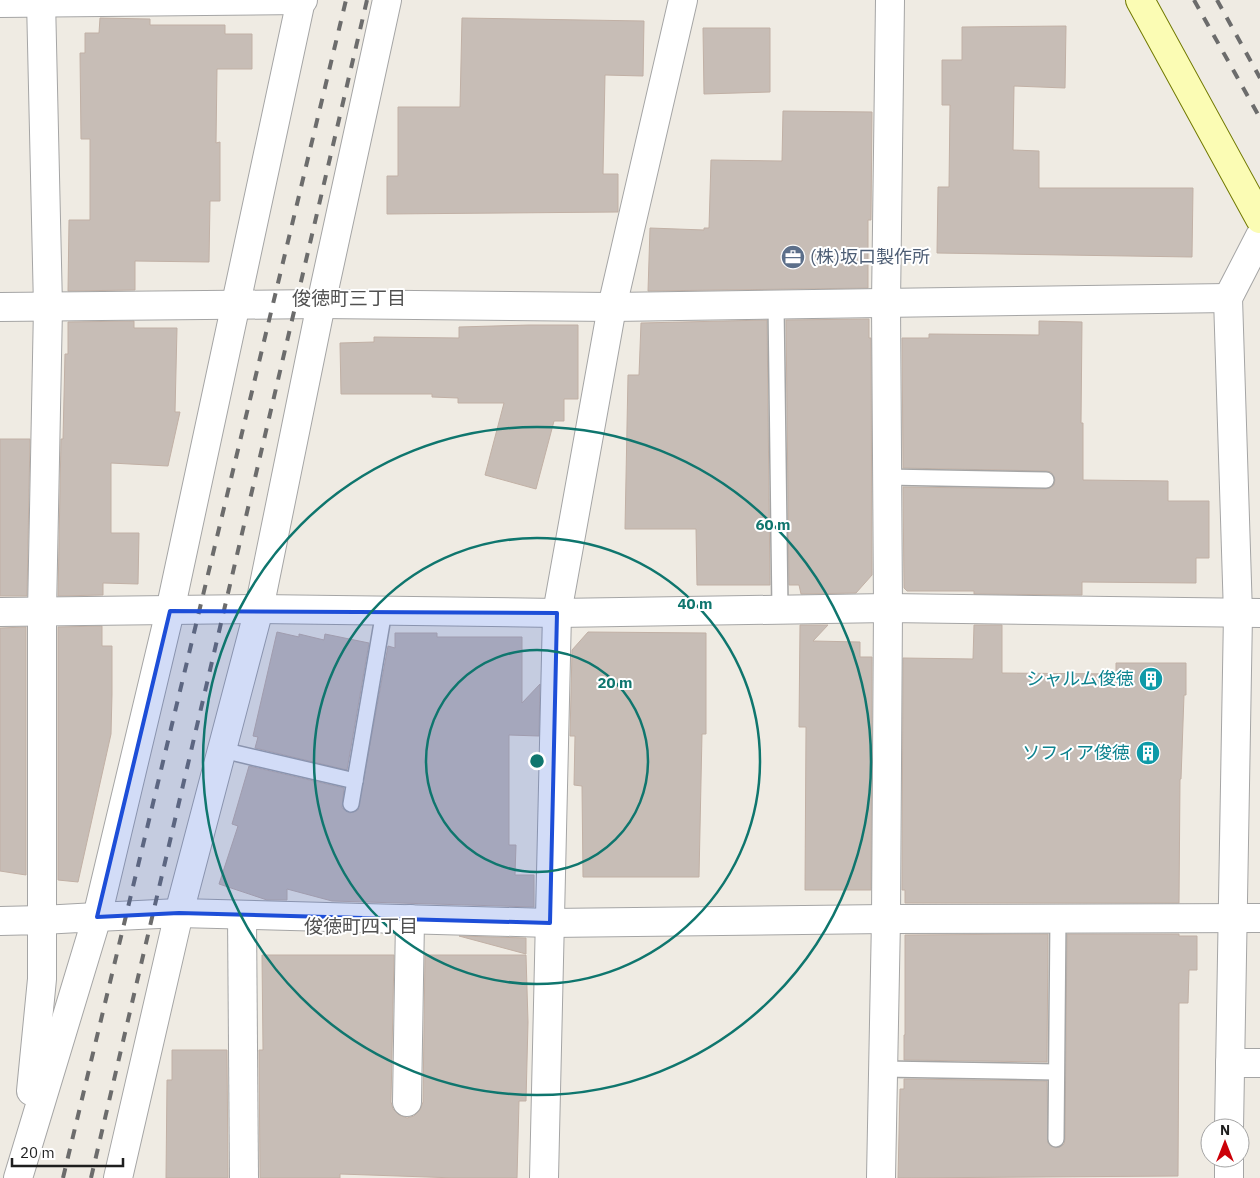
<svg xmlns="http://www.w3.org/2000/svg" width="1260" height="1178" font-family="'IBM Plex Sans','Noto Sans JP',sans-serif">
  <style>
    .building { fill: #c7bdb6; stroke: #c1b0a5 }
    .lines { fill: none; stroke-linecap: round; stroke-linejoin: round }
    .lane-casing { stroke: #a5a5a5; stroke-width: 18 }
    .street-casing { stroke: #a5a5a5; stroke-width: 30 }
    .secondary-casing { stroke: #717900; stroke-width: 30 }
    .lane { stroke: #fff; stroke-width: 15 }
    .street { stroke: #fff; stroke-width: 28 }
    .secondary { stroke: #fbfcb4; stroke-width: 28 }
    .rail { stroke: #6c6c6c; stroke-width: 4; stroke-dasharray: 10 10; stroke-linecap: butt }
    .marked { fill: #1d4ed8; fill-opacity: 0.2; stroke: #1d4ed8; stroke-width: 4; stroke-linejoin: round }
    .ring { fill: none; stroke: #0f766e; stroke-width: 2.5 }
    .labels { text-anchor: middle; stroke-width: 4; stroke-linejoin: round; paint-order: stroke }
    .service-label { font-size: 18px; fill: #4e5e75; stroke: #fff; text-anchor: start }
    .culture-label { font-size: 18px; fill: #0d838f; stroke: #fff; text-anchor: end }
    .neighbourhood-label { font-size: 19px; fill: #515151; stroke: #fff }
    .centre { fill: #0f766e; stroke: #fff; stroke-width: 2.5 }
    .ring-label { font-size: 15px; text-anchor: middle; font-weight: bold; fill: #0f766e; stroke: #fff; stroke-width: 4; stroke-linejoin: round; paint-order: stroke }
  </style>
  <rect width="100%" height="100%" fill="#efebe3"/>
  <g class="building">
    <polygon points="100,18 150,19 150,25 225,25 225,34 252,34 252,69 217,69 216,143 220,142 220,201 210,201 209,262 135,261 135,290 68,291 69,220 90,220 90,139 81,139 80,53 85,53 85,33 99,33"/>
    <polygon points="462,18 644,21 643,76 605,75 603,174 618,174 618,212 387,214 387,176 398,176 398,107 460,107"/>
    <polygon points="1066,26 1065,88 1014,86 1013,150 1039,151 1039,188 1193,188 1192,257 937,253 938,187 949,187 950,105 942,105 942,60 962,60 962,27"/>
    <polygon points="703,28 770,28 770,92 704,94"/>
    <polygon points="783,111 872,112 871,220 868,220 868,288 648,291 650,228 704,230 704,228 709,228 711,160 782,161"/>
    <polygon points="869,319 869,338 871,338 872,575 856,593 801,594 799,585 789,585 786,320"/>
    <polygon points="767,320 770,585 697,585 696,529 625,529 628,375 639,375 641,323"/>
    <polygon points="134,321 134,328 177,328 175,412 180,412 168,466 111,463 111,533 139,533 138,584 103,583 103,595 58,596 61,439 63,439 65,354 68,354 68,322"/>
    <polygon points="1039,321 1082,322 1081,423 1083,423 1083,480 1168,481 1168,501 1209,501 1209,558 1196,558 1196,583 1082,582 1082,595 974,594 974,591 907,591 904,588 903,487 1046,489 1054,485 1055,480 1051,472 1046,471 903,468 902,338 929,338 929,334 1039,335"/>
    <polygon points="529,325 578,325 578,399 564,399 564,421 554,421 536,489 485,475 504,403 458,403 458,398 432,397 432,394 341,394 340,343 374,342 374,337 459,338 459,327"/>
    <polygon points="0,439 30,439 27,596 0,596"/>
    <polygon points="800,625 828,625 813,641 860,642 860,657 872,657 871,890 805,890 806,727 799,727"/>
    <polygon points="974,625 1002,625 1002,673 1116,674 1116,663 1186,663 1186,695 1184,695 1181,779 1180,779 1179,903 905,903 905,890 902,890 903,658 973,659"/>
    <polygon points="102,626 102,646 112,646 112,694 111,734 78,882 58,880 58,627"/>
    <polygon points="26,627 26,875 0,871 0,628"/>
    <polygon points="277,632 299,637 299,634 324,640 325,634 369,643 347,770 255,748 258,737 253,736"/>
    <polygon points="588,632 706,633 706,734 702,734 699,877 583,877 582,786 574,785 575,736 570,736 572,650"/>
    <polygon points="395,633 437,633 437,637 522,637 522,703 540,684 539,736 509,735 509,845 516,845 515,875 534,875 534,907 332,901 287,889 287,900 267,900 219,884 238,826 232,824 249,766 344,788 342,808 350,813 358,810 388,646 395,648"/>
    <polygon points="1048,934 1047,1062 904,1060 904,1035 905,1035 905,935"/>
    <polygon points="1067,934 1179,934 1179,936 1197,936 1197,970 1189,970 1188,1003 1179,1003 1178,1176 898,1178 900,1089 904,1089 904,1079 1047,1081 1048,1143 1055,1148 1060,1147 1064,1144 1065,1139"/>
    <polygon points="459,936 526,938 526,954"/>
    <polygon points="262,955 394,955 391,1102 393,1109 399,1115 407,1118 414,1116 420,1110 423,1102 425,955 526,955 528,1022 526,1101 519,1101 517,1178 456,1178 340,1174 340,1178 260,1178 259,1050 263,1050"/>
    <polygon points="172,1050 227,1050 228,1178 166,1178 167,1080 172,1080"/>
  </g>
  <g class="lines">
    <g class="lane-casing">
      <g id="lane">
        <polyline points="776,304 780,610"/>
        <polyline points="887,477 1046,480"/>
        <polyline points="222,750 355,781"/>
        <polyline points="351,804 384,611"/>
        <polyline points="883,1069 1056,1072"/>
        <polyline points="1056,1139 1058,918"/>
      </g>
    </g>
    <g class="street-casing">
      <g id="street">
        <polyline points="301,0 170,611 97,917 179,913 550,923 886,919 1260,918"/>
        <polyline points="0,3 303,0"/>
        <polyline points="0,307 321,304 612,307 1228,298"/>
        <polyline points="0,612 259,609 557,613 888,608 1260,613"/>
        <polyline points="242,915 244,1178"/>
        <polyline points="0,921 42,920 42,979 31,1091"/>
        <polyline points="1230,1063 1260,1063"/>
        <polyline points="407,1102 410,919"/>
        <polyline points="1229,1128 1238,614 1228,298 1260,236"/>
        <polyline points="18,1178 97,917 42,920 42,612 48,307 41,0"/>
        <polyline points="118,1178 179,913 259,609 321,304 387,0"/>
        <polyline points="544,1178 557,613 612,307 683,0"/>
        <polyline points="881,1178 886,919 888,608 886,303 890,0"/>
        <polyline points="1229,1178 1229,1158"/>
      </g>
    </g>
    <g class="secondary-casing">
      <polyline id="secondary" points="1140,0 1260,219"/>
    </g>
    <use href="#lane" class="lane"/>
    <use href="#street" class="street"/>
    <use href="#secondary" class="secondary"/>
    <g class="rail">
      <polyline points="1194,0 1260,118"/>
      <polyline points="1217,0 1260,78"/>
      <polyline points="63,1178 346,0"/>
      <polyline points="91,1178 367,0"/>
    </g>
  </g>
  <path class="marked" d="M 170,611 L 557,613 L 550,923 L 179,913 L 97,917 Z"/>
  <g class="ring">
    <circle cx="537" cy="761" r="111"/>
    <circle cx="537" cy="761" r="223"/>
    <circle cx="537" cy="761" r="334"/>
  </g>
  <defs>
    <g id="office-disc" transform="scale(1.25)"><circle r="9.5" fill="#5c6f8a" stroke="#fff"/><path d="M-6-3h4V-5.5h4V-3h4V5H-6ZM-1-4.5V-3h2v-1.5ZM-6 0V1H6V0Z" fill="#fff"/></g>
    <g id="building-disc" transform="scale(1.25)"><circle r="9.5" fill="#0f9aa8" stroke="#fff"/><path d="M-4-6H4V6H1V3H-1V6H-4ZM-2.5-4.3h1.7v1.8h-1.7ZM.8-4.3h1.7v1.8H.8ZM-2.5-1h1.7V.8h-1.7ZM.8-1h1.7V.8H.8Z" fill="#fff"/></g>
  </defs>
  <g fill-rule="evenodd">
    <use href="#office-disc" x="793" y="257"/>
    <use href="#building-disc" x="1151" y="679"/>
    <use href="#building-disc" x="1148" y="753"/>
  </g>
  <g class="labels">
    <g class="service-label">
      <text x="810" y="263">(株)坂口製作所</text>
    </g>
    <g class="culture-label">
      <text x="1134" y="685">シャルム俊徳</text>
      <text x="1130" y="759">ソフィア俊徳</text>
    </g>
    <g class="neighbourhood-label">
      <text x="349" y="305">俊徳町三丁目</text>
      <text x="361" y="933">俊徳町四丁目</text>
    </g>
  </g>
  <circle cx="537" cy="761" r="8" class="centre"/>
  <g class="ring-label">
    <text x="773" y="530">60 m</text>
    <text x="695" y="609">40 m</text>
    <text x="615" y="688">20 m</text>
  </g>
  <g transform="translate(1225 1143)"><circle r="24" fill="#ffffff" stroke="#a5a5a5"/>
  <path d="M0-4L9 19L0 12L-9 19Z" fill="#cb0008"/>
  <text y="-8" font-size="14" font-weight="bold" text-anchor="middle" fill="#1e1e1e">N</text>
  </g>
  <path d="M12 1158v8h111v-8" fill="none" stroke="#1e1e1e" stroke-width="2.5"/>
  <text x="20" y="1158" font-size="15" fill="#1e1e1e" stroke="#ffffff" stroke-width="4" paint-order="stroke">20 m</text>
</svg>
